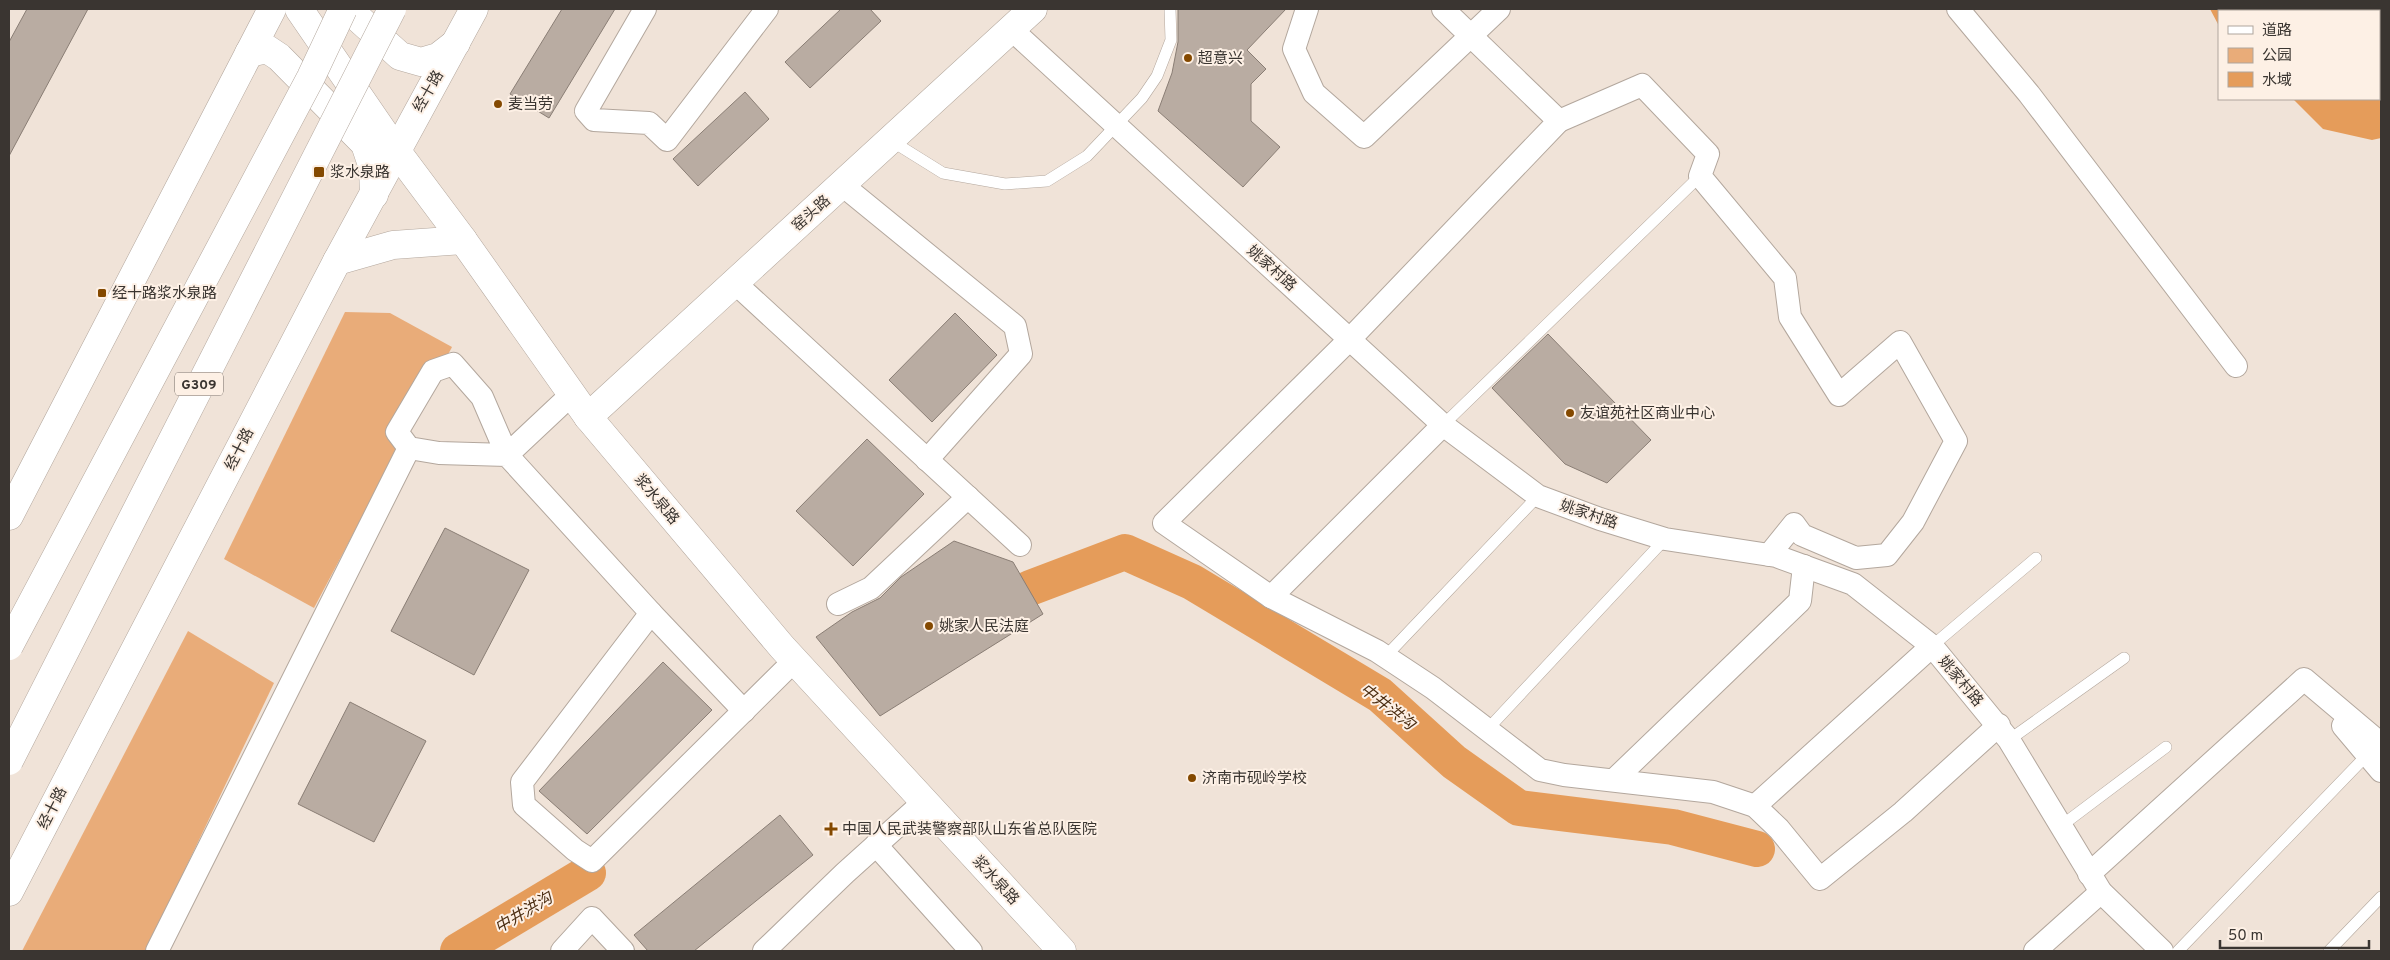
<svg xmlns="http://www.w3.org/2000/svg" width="2390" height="960" font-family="Overpass,'Noto Sans SC',sans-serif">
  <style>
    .green { fill: #e9ac79 }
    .water { fill: #e59c5a }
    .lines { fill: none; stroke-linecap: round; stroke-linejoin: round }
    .river { stroke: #e59c5a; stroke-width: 36 }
    .building { fill: #b9aca2; stroke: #8a7e75 }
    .lane-casing { stroke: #b3a79d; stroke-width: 12 }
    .street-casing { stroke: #b3a79d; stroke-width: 24 }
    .secondary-casing { stroke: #b3a79d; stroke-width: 29 }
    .highway-casing { stroke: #b3a79d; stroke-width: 29 }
    .lane { stroke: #fff; stroke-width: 11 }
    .street { stroke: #fff; stroke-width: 22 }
    .secondary { stroke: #fff; stroke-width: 28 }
    .highway { stroke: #fff; stroke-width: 28 }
    .highway-bridge-casing { stroke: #b3a79d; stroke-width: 29; stroke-linecap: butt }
    .highway-bridge { stroke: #fff; stroke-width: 28 }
    .poi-dot { fill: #844900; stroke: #fdf0e5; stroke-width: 2 }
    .labels { text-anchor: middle; stroke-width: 4; stroke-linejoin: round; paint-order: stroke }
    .shield { fill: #fdf0e5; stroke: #746d67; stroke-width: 1 }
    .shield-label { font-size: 14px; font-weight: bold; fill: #3a3531 }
    .poi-label { font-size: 15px; fill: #3a3531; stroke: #fdf0e5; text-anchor: start }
    .street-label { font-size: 15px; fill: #3a3531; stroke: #fdf0e5 }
    .water-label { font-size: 16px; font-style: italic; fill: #4c2e12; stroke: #fdf0e5 }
  </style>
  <rect width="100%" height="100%" fill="#f0e3d8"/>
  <g class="green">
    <polygon points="345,312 390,313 452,347 314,608 224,559"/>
    <polygon points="188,631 274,683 146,951 22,951"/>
  </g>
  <polygon class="water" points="2210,9 2381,9 2381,138 2372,140 2323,129 2293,99 2379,99 2379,11 2219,11 2219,26"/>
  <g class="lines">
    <g class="river">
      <polyline points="1030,588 1125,552 1192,582 1380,695 1454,762 1519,808 1673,827 1757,849"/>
      <polyline points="458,951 588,873"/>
    </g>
  </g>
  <g class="building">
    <polygon points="27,9 88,9 9,156 9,42"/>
    <polygon points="562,9 615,9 549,118 510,94"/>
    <polygon points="841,9 870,9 881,21 810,88 785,62"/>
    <polygon points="1178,9 1286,9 1247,50 1266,69 1251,84 1251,121 1280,147 1243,187 1158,111 1172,73 1178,42"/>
    <polygon points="745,92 769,119 698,186 673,159"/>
    <polygon points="955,313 997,355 932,422 889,380"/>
    <polygon points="1548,334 1651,440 1607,483 1565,464 1492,388"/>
    <polygon points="867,439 924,494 853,566 796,511"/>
    <polygon points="445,528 529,570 474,675 391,631"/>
    <polygon points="954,541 1013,562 1043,614 880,716 816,637 852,612 880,598 901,577"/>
    <polygon points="663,662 712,710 587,834 539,791"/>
    <polygon points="350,702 426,741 374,842 298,804"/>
    <polygon points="780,815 813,855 694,951 648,951 634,935"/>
  </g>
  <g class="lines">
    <g class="lane-casing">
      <g id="lane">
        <polyline points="890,140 943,173 1005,184 1047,181 1087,156 1142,98 1157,76 1171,40 1170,9"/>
        <polyline points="1443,425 1700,176"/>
        <polyline points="1932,646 2036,558"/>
        <polyline points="1386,656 1538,496"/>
        <polyline points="1486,731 1665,539"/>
        <polyline points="2009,740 2124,658"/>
        <polyline points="2061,826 2166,747"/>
        <polyline points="2178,951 2367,755"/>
        <polyline points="2329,951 2381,897"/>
      </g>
    </g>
    <g class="street-casing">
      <g id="street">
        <polyline points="645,9 586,111 594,120 649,123 667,140 767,9"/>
        <polyline points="1307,9 1294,49 1314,93 1364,137 1499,9"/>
        <polyline points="1958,9 2029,94 2236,366"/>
        <polyline points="1011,29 1443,425 1538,496 1600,519 1665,539 1776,556 1853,584 1932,646 2009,740 2101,892 2162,951"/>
        <polyline points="1559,121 1642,85 1708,154 1700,176 1785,278 1790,317 1839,395 1900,342 1956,441 1913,522 1887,555 1856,558 1802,535 1794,524 1769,555"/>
        <polyline points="841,184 1015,326 1021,354 927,460"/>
        <polyline points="734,282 1020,545"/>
        <polyline points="572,394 507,455 482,397 453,364 433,371 397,432 409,448 439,453 507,455 651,613 522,782 524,805 575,850 592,861 795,660"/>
        <polyline points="1443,425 1271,597 1377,651 1433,688 1540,770 1564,775 1713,792 1755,806 1779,829 1820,879 1903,812 1999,725"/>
        <polyline points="1271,597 1164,523 1350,339 1559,121 1443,9"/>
        <polyline points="838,604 871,588 968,497"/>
        <polyline points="651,613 744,711"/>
        <polyline points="2343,726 2381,771"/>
        <polyline points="1614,780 1800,601 1804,566"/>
        <polyline points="1755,806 1932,646"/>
        <polyline points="876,845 971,951"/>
        <polyline points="2089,874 2304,679 2381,744"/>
        <polyline points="157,951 409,448"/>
        <polyline points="562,951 592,918 623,951"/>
        <polyline points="764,951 845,873 924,802"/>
        <polyline points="2035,951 2101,892"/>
      </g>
    </g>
    <g class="secondary-casing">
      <g id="secondary">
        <polyline points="299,9 395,149 463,240 588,417 782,647 1062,951"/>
        <polyline points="337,261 393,245 463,240"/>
        <polyline points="588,417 1033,9"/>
        <polyline points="9,516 272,9"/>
        <polyline points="9,892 337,261 474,9"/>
      </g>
    </g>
    <g class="highway-casing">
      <g id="highway">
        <polyline points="348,9 400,56 421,62 438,57 456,43"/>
        <polyline points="249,53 267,49 279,57 365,144 373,168 374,195"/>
      </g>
    </g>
    <use href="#lane" class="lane"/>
    <use href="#street" class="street"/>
    <use href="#secondary" class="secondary"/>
    <use href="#highway" class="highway"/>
    <g class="highway-bridge-casing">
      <g id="highway-bridge">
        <polyline points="9,646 311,77 343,9"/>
        <polyline points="9,761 392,9"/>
      </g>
    </g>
    <use href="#highway-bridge" class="highway-bridge"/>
  </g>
  <g class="poi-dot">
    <circle cx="1188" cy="58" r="5"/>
    <circle cx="498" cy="104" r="5"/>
    <rect x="313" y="166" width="12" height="12" rx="2.5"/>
    <rect x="97" y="288" width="10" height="10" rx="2.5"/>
    <circle cx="1570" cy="413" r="5"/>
    <circle cx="929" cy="626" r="5"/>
    <circle cx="1192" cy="778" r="5"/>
    <path d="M828.5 821.5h5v5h5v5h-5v5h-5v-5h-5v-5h5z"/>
  </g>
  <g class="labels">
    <rect class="shield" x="175" y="372.5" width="48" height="23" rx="4"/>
    <g class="shield-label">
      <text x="199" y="389">G309</text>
    </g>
    <g class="poi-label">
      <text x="1198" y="63">超意兴</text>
      <text x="508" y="109">麦当劳</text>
      <text x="330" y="177">浆水泉路</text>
      <text x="112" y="298">经十路浆水泉路</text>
      <text x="1580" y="418">友谊苑社区商业中心</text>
      <text x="939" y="631">姚家人民法庭</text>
      <text x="1202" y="783">济南市砚岭学校</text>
      <text x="842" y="834">中国人民武装警察部队山东省总队医院</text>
    </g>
    <g class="street-label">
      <text transform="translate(428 91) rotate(-60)" y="5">经十路</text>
      <text transform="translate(811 213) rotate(-42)" y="5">窑头路</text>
      <text transform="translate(1272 268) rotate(42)" y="5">姚家村路</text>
      <text transform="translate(239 449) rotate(-63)" y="5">经十路</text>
      <text transform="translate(657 499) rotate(50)" y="5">浆水泉路</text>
      <text transform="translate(1589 514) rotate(19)" y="5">姚家村路</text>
      <text transform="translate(1961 681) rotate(50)" y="5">姚家村路</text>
      <text transform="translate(52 808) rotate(-63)" y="5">经十路</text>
      <text transform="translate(996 880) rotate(47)" y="5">浆水泉路</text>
    </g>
    <g class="water-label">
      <text transform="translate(1388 706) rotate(38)" y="6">中井洪沟</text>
      <text transform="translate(523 912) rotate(-31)" y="6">中井洪沟</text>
    </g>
  </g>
  <rect width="2390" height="960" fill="none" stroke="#3a3531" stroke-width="20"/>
  <rect x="2218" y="10" width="162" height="90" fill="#fdf0e5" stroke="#afa59d"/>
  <rect x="2228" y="26" width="25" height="8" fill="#ffffff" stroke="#afa59d"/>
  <text x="2262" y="35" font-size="15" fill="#3a3531">道路</text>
  <rect x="2228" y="48" width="25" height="15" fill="#e9ac79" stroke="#afa59d"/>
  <text x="2262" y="60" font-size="15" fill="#3a3531">公园</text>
  <rect x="2228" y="72" width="25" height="15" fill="#e59c5a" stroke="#afa59d"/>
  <text x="2262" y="85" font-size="15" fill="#3a3531">水域</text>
  <path d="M2220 940v8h149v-8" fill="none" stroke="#3a3531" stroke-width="2.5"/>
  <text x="2228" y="940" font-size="15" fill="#3a3531" stroke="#fdf0e5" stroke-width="4" paint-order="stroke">50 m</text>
</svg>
